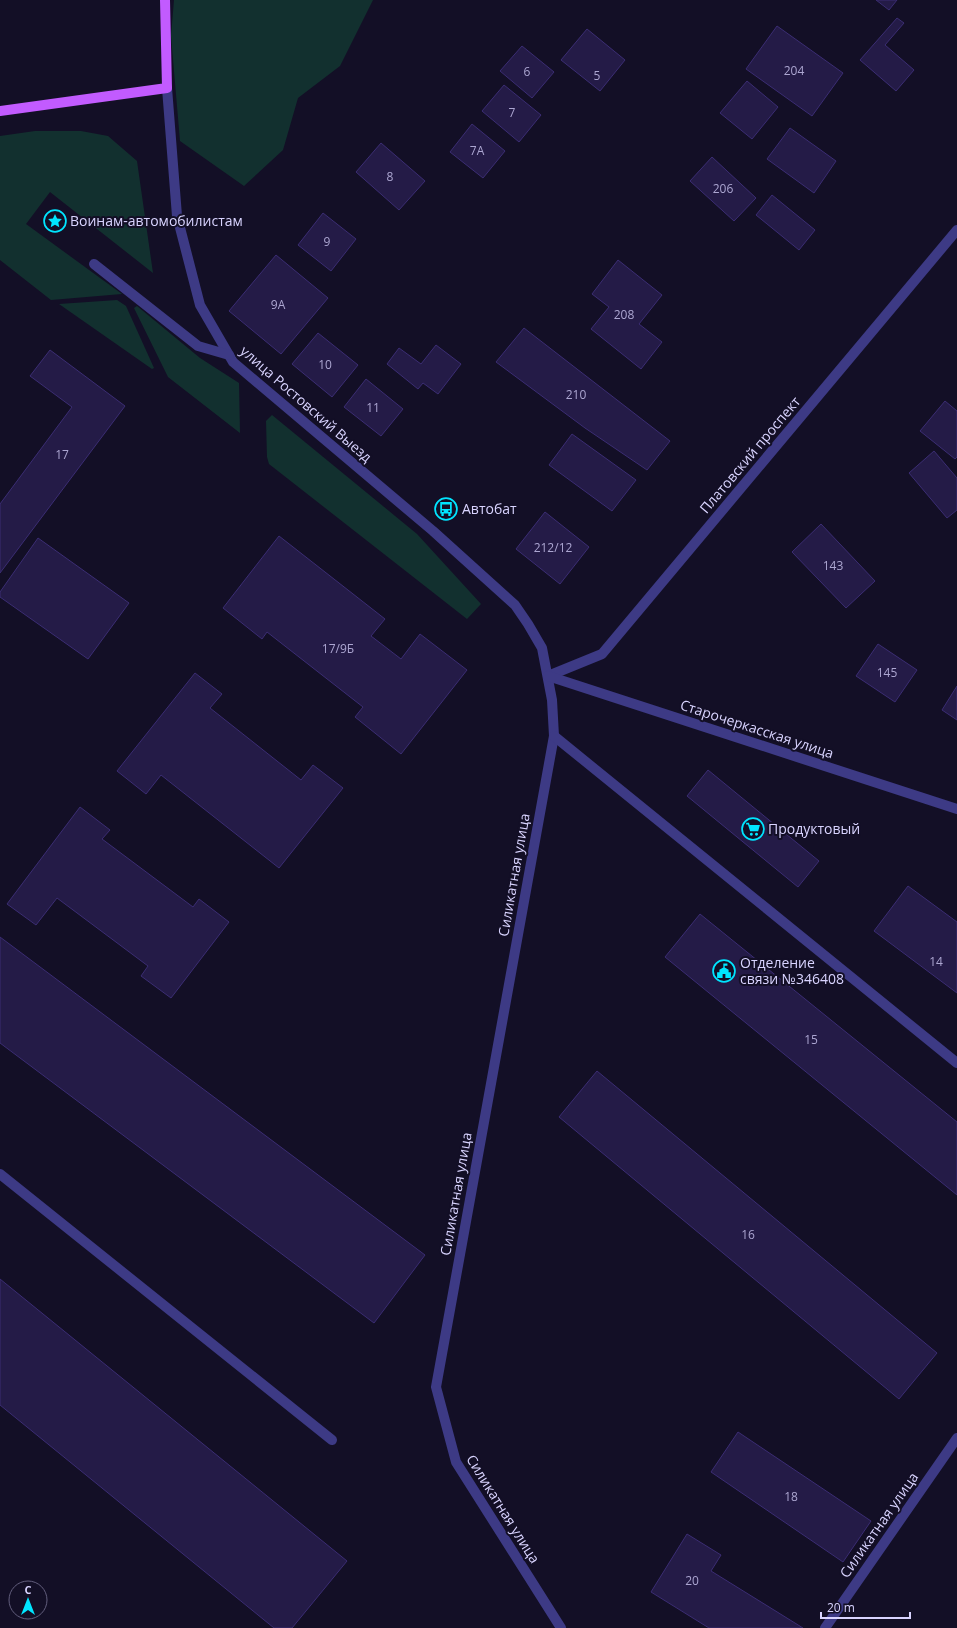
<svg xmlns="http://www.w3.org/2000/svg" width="957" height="1628" font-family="'Open Sans',sans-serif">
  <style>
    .green { fill: #12302f }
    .building { fill: #241b47; stroke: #3b2d73 }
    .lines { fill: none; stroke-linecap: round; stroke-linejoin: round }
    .minor { stroke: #3d3a85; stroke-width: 10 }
    .major { stroke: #c25bff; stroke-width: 10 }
    .labels { text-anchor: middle; stroke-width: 4; stroke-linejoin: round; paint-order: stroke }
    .number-label { font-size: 12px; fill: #aca6d1 }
    .poi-label { font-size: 14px; fill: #d9d4ff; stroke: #130f26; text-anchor: start }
    .street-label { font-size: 14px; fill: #d9d4ff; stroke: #130f26 }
  </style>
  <rect width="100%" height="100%" fill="#130f26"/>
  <g class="green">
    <polygon points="174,0 373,0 340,66 298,98 283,150 244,186 180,141 171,36"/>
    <polygon points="35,131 81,131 108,136 137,161 153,273 50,192 26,224 122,294 51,300 0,260 0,136"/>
    <polygon points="117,300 126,306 154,368 152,369 59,304"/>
    <polygon points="137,306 200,358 239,383 240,433 168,377 134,308"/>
    <polygon points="272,415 417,534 481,604 467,619 269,464 267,457 266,421"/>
  </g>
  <g class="building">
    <polygon points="876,0 897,0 889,10"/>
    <polygon points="897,18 904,23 885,45 914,70 896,91 860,60"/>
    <polygon points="777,26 843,73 812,116 746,69"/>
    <polygon points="587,29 625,60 600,91 561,60"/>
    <polygon points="522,46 554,72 532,98 500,71"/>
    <polygon points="747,81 778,107 752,139 720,113"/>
    <polygon points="504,85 541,115 519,142 482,111"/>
    <polygon points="472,124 505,151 483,178 450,152"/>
    <polygon points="790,128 836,161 814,193 767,159"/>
    <polygon points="381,143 425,181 399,210 356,172"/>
    <polygon points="712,157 756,198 734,221 690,181"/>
    <polygon points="772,195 815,230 799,250 756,215"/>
    <polygon points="323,213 356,239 331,271 298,245"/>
    <polygon points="276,255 328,298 281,354 229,311"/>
    <polygon points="618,260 662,295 639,324 662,342 641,369 591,329 609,307 592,294"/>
    <polygon points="524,328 670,441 647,470 585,428 496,362"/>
    <polygon points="318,333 358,365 332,397 292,364"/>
    <polygon points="436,345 461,364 438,394 423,383 418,389 387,364 399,348 421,364"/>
    <polygon points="50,350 125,406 0,573 0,504 72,407 30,376"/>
    <polygon points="366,379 403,409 381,436 344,407"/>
    <polygon points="945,401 957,411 957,457 955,459 920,431"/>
    <polygon points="572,434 636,480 612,511 549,465"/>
    <polygon points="934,451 957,478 957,510 947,518 909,473"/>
    <polygon points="545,512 589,547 560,584 516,549"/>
    <polygon points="821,524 875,581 846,608 792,552"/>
    <polygon points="279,536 385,619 371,636 401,659 420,634 467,670 401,754 355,717 363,707 267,632 262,639 223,608"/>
    <polygon points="38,538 129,603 88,659 0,597 0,592"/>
    <polygon points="878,644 917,670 895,702 856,676"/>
    <polygon points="195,673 222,694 210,708 301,780 313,765 343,788 279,868 161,775 146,794 117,771"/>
    <polygon points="957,686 957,720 942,710"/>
    <polygon points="708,770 819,861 798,887 687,796"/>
    <polygon points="80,807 110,830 102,839 193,907 199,899 229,922 171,998 141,976 148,966 57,898 36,925 7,904"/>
    <polygon points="908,886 957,922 957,993 874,931"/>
    <polygon points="700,914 957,1122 957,1195 665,957"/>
    <polygon points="0,937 425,1255 374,1323 0,1043"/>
    <polygon points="597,1071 937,1353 899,1399 559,1117"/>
    <polygon points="0,1279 347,1561 292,1628 274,1628 0,1405"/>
    <polygon points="738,1432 871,1521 843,1562 711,1472"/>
    <polygon points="687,1534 721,1555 711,1571 803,1628 709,1628 651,1592"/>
  </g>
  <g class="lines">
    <g class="minor">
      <polyline points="167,88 177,216 200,305 233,362 433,531 515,605 528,624 542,648 552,700 554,736 436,1387 456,1462 561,1628"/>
      <polyline points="94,264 198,346 229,355"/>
      <polyline points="548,676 602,654 957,230"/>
      <polyline points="548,676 957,809"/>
      <polyline points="554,736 957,1063"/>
      <polyline points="0,1174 332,1440"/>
      <polyline points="825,1628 957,1438"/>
    </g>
    <polyline class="major" points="0,111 167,88 165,0"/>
  </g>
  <defs>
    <g id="sight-ring" transform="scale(1.15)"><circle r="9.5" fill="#130f26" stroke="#00e5ff" stroke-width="1.5"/><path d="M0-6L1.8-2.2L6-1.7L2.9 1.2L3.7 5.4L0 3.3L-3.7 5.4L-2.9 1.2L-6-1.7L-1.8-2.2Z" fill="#00e5ff"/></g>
    <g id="bus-ring" transform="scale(1.15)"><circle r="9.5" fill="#130f26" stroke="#00e5ff" stroke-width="1.5"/><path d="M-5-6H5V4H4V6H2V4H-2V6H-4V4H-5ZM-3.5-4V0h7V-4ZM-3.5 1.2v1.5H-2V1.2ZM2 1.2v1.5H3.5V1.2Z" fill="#00e5ff"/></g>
    <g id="supermarket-ring" transform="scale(1.15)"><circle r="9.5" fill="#130f26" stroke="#00e5ff" stroke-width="1.5"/><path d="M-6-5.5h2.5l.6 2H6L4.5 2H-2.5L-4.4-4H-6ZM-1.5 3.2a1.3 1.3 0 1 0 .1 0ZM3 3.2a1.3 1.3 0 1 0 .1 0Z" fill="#00e5ff"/></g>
    <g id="civic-ring" transform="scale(1.15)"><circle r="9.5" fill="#130f26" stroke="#00e5ff" stroke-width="1.5"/><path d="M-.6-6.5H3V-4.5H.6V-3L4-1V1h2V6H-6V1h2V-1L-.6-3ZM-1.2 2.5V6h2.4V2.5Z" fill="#00e5ff"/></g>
  </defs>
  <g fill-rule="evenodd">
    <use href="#sight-ring" x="55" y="221"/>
    <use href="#bus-ring" x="446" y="509"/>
    <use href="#supermarket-ring" x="753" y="829"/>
    <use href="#civic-ring" x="724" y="971"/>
  </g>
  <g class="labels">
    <g class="number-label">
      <text x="794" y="75">204</text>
      <text x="527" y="76">6</text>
      <text x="597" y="80">5</text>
      <text x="512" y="117">7</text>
      <text x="477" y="155">7А</text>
      <text x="390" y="181">8</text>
      <text x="723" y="193">206</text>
      <text x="327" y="246">9</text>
      <text x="278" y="309">9А</text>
      <text x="624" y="319">208</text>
      <text x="325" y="369">10</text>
      <text x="576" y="399">210</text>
      <text x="373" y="412">11</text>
      <text x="62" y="459">17</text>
      <text x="553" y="552">212/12</text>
      <text x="833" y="570">143</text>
      <text x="338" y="653">17/9Б</text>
      <text x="887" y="677">145</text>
      <text x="936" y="966">14</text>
      <text x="811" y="1044">15</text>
      <text x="748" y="1239">16</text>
      <text x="791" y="1501">18</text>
      <text x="692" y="1585">20</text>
    </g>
    <g class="poi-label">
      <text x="70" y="226">Воинам-автомобилистам</text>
      <text x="462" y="514">Автобат</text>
      <text x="768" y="834">Продуктовый</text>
      <text x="740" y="968">Отделение<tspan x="740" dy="16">связи №346408</tspan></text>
    </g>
    <g class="street-label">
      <text transform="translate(306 404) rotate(41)" y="5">улица Ростовский Выезд</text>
      <text transform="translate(750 455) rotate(-50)" y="5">Платовский проспект</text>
      <text transform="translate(757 729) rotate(18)" y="5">Старочеркасская улица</text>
      <text transform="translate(514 875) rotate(-80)" y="5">Силикатная улица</text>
      <text transform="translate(456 1194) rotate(-80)" y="5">Силикатная улица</text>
      <text transform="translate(503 1509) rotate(58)" y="5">Силикатная улица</text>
      <text transform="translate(879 1525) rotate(-55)" y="5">Силикатная улица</text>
    </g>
  </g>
  <g transform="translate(28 1600)"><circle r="19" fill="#130f26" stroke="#625e7d"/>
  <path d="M0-3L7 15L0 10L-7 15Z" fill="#00e5ff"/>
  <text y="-6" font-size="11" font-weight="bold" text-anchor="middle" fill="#d9d4ff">С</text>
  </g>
  <path d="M821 1612v6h89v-6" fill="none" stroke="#d9d4ff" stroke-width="2"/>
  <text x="827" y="1612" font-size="12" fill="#d9d4ff" stroke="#130f26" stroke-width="3" paint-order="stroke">20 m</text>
</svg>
